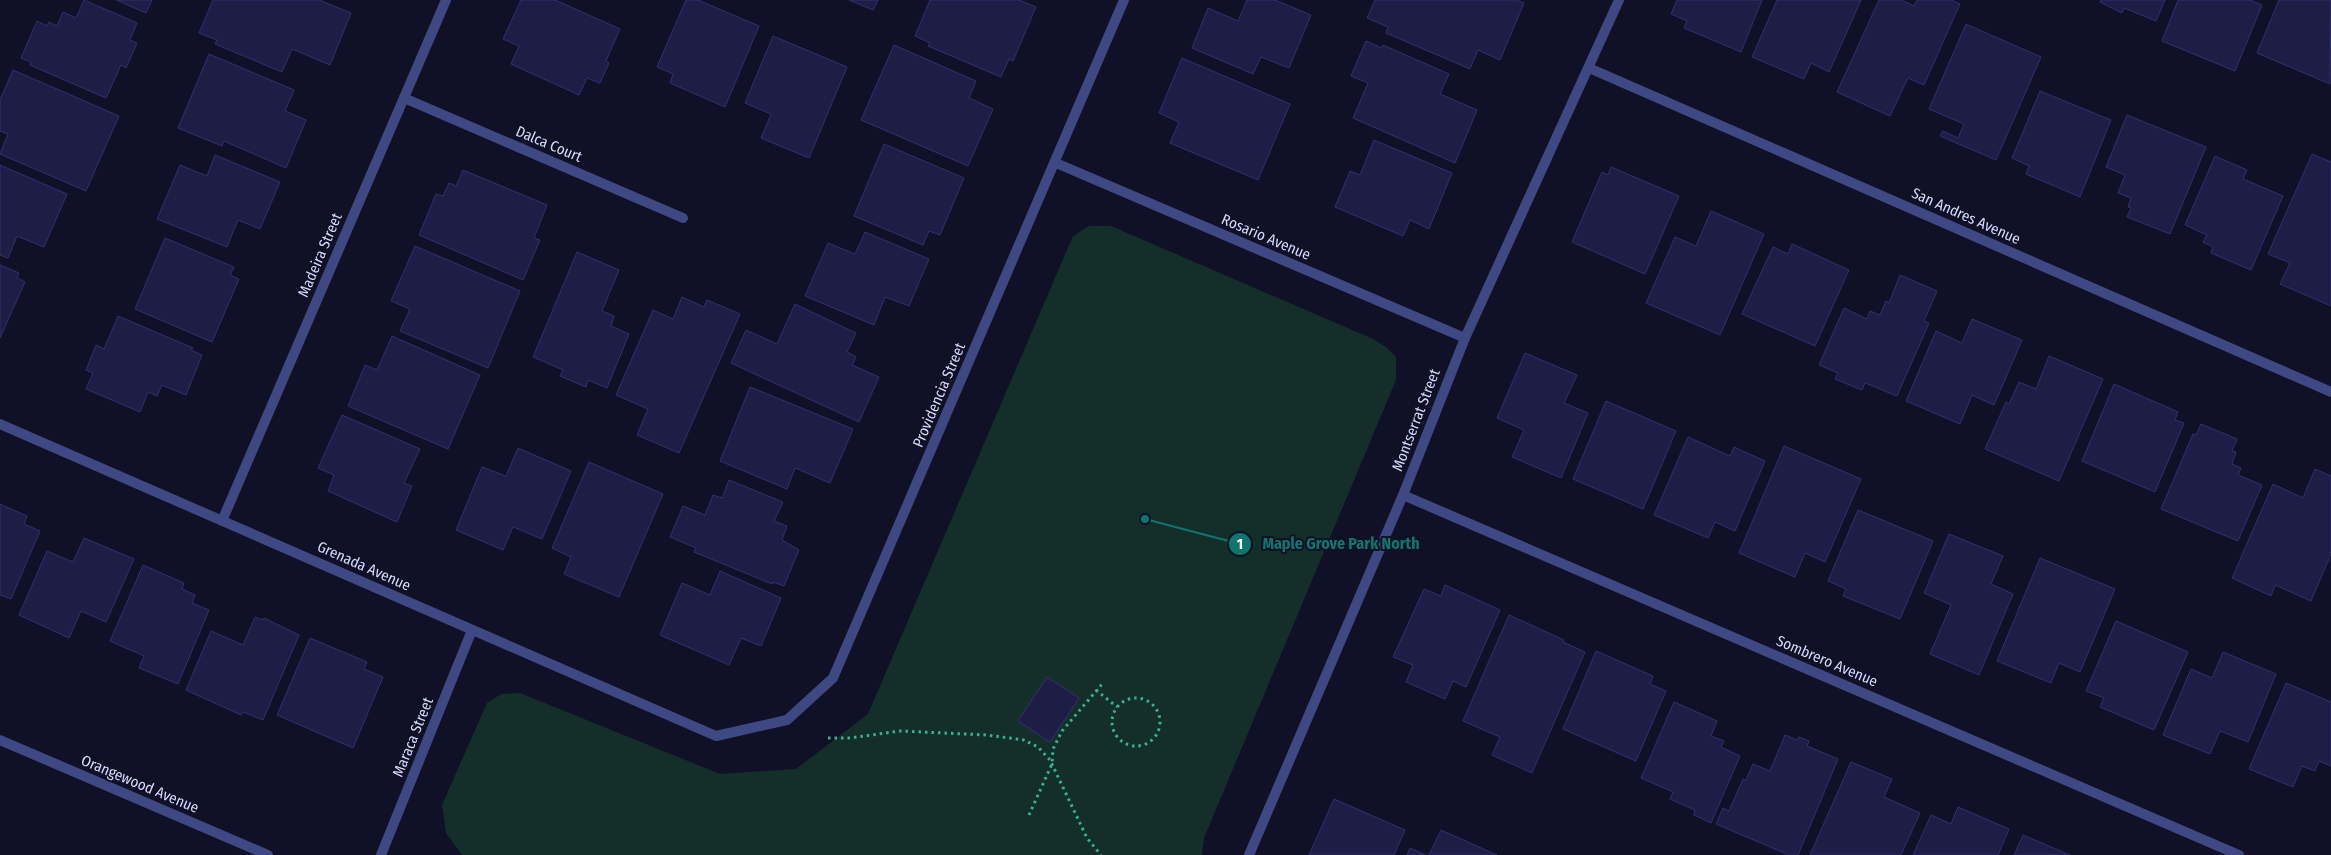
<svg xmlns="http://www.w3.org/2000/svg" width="2331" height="855" font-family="'Fira Sans Condensed',sans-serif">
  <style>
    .green { fill: #142f29 }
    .building { fill: #1e1d46; stroke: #313071 }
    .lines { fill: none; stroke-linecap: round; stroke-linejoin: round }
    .path { stroke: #35b393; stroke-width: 3; stroke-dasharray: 2.5 4; stroke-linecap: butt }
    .minor { stroke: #3e4882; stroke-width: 10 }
    .tertiary { stroke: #3e4882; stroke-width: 10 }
    .labels { text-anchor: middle; stroke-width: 4; stroke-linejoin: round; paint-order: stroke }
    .street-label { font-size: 15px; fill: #d7dafd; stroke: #101126 }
    .leader { fill: none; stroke: #0f766e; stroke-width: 2 }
    .callout-dot { fill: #0f766e; stroke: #101126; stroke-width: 2 }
    .mark-label { font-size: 15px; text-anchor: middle; font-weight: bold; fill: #fff }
    .callout-label { font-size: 16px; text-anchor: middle; font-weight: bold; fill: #0f766e; stroke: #101126; stroke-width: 4; stroke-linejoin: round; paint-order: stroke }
  </style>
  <rect width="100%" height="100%" fill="#101126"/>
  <polygon class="green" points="1089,226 1111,226 1373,339 1386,347 1396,357 1396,380 1204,838 1202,855 462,855 446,833 442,805 487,703 501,694 520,693 720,774 796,769 868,714 1073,236"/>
  <g class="building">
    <polygon points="84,0 137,23 130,40 137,43 126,68 121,65 106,98 30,65 31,62 21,58 37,21 47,26 49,22 57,26 63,12 76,18"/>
    <polygon points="116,0 152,0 146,13"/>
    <polygon points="213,0 319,0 351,13 330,65 292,49 282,72 215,44 217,40 199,33"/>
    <polygon points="521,0 555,0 620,29 606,61 609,63 600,83 587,78 579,95 511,64 519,46 503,39"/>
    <polygon points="686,0 698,0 759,26 725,107 670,83 673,74 657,67"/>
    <polygon points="849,0 878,0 873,10"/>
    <polygon points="930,0 1019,0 1036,7 1013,61 1009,59 1001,77 928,46 930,43 915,36"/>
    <polygon points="1247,0 1275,0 1311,15 1289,68 1261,57 1253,74 1192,48 1208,8 1238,21"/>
    <polygon points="1375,0 1516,0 1524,3 1500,60 1478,50 1470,69 1386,33 1388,27 1367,18"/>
    <polygon points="1677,0 1762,0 1741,52 1684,28 1687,21 1671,14"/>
    <polygon points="1777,0 1861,0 1829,72 1811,63 1804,79 1752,57"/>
    <polygon points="1879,0 1901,0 1914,6 1917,0 1951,0 1960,4 1924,85 1908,78 1890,116 1837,92"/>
    <polygon points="2101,0 2165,0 2156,21 2124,8 2122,13 2100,2"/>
    <polygon points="2178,0 2250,0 2262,5 2235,71 2162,41"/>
    <polygon points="2279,0 2331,0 2330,84 2257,53"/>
    <polygon points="1966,24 2041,57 1996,160 1940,136 1943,131 1958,138 1964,124 1929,109"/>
    <polygon points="773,36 847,67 809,158 761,138 771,114 745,103"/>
    <polygon points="1366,41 1382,48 1383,45 1449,74 1440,94 1477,110 1455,163 1353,118 1368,83 1351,76"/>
    <polygon points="894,45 976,81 969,98 993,109 968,166 861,120"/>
    <polygon points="209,54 294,90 285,111 306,120 286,168 224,141 222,146 178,128"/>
    <polygon points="1182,58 1290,104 1258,180 1170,143 1179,122 1159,113"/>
    <polygon points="13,70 119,116 86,191 0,154 8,134 0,131 0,100"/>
    <polygon points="2040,91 2111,120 2080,197 2026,174 2029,166 2012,158"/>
    <polygon points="2127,115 2206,147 2170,234 2127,217 2131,208 2128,207 2131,198 2118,193 2125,175 2106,167"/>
    <polygon points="1374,140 1452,173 1429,229 1410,220 1403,236 1335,207 1350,171 1360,175"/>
    <polygon points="884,144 964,178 940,235 929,231 923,245 854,216"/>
    <polygon points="2312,154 2331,162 2331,306 2280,284 2290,263 2268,254"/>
    <polygon points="215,155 280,182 260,229 238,220 227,247 157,219 180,165 207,176"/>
    <polygon points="2215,156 2247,170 2243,179 2283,196 2251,270 2211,253 2213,247 2203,242 2207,235 2185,225"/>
    <polygon points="0,165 67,194 44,247 17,236 8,258 0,255"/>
    <polygon points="1611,167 1679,196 1645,274 1572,242 1602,172 1608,175"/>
    <polygon points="463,170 547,205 534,238 540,240 523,280 419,235 436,194 443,196 449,183 456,186"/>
    <polygon points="1711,211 1764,234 1720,335 1646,303 1675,237 1696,246"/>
    <polygon points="865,232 929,259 909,306 885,297 874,325 805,296 828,243 855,254"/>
    <polygon points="165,238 234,267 230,275 239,279 212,342 135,309"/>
    <polygon points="1792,244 1849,270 1815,346 1742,314 1773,247 1788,254"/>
    <polygon points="415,246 520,291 488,368 400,331 410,309 391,301"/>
    <polygon points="577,252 619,270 602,311 614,316 611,326 629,334 607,388 588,380 586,387 560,376 563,370 533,357"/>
    <polygon points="0,265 19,273 17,278 25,282 0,338"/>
    <polygon points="1900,275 1937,291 1924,321 1929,323 1897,396 1865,383 1862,390 1835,379 1838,373 1819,365 1844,308 1867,319 1870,311 1880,315 1886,301 1889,303"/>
    <polygon points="682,297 704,307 707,300 740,314 679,453 637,435 648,409 616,395 653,310 673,319"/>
    <polygon points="795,304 856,333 847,352 856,357 852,365 879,377 859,422 731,363 746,330 777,344"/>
    <polygon points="118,316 193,348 191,350 202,355 186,395 162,385 157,396 148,392 140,412 86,389 93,373 86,370 96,345 104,349"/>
    <polygon points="1972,319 2022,340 1994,405 1972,395 1960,424 1906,401 1936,331 1962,343"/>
    <polygon points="392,336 480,375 448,449 348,406 365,365 377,370"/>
    <polygon points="1525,353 1577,375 1564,403 1588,413 1561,478 1512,457 1524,430 1497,418"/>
    <polygon points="2049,356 2103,379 2059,481 1985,449 2006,402 2009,404 2019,382 2036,389"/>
    <polygon points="2114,384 2178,412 2175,420 2184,423 2155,492 2082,461"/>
    <polygon points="750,387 853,429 830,483 795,468 787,489 720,461"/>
    <polygon points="1606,401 1676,431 1643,509 1573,479"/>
    <polygon points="342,415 420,449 404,483 412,486 397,522 328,491 334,475 318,468"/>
    <polygon points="2201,424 2237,439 2232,451 2236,452 2232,464 2241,468 2238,475 2262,485 2238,541 2161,509 2193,434 2196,435"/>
    <polygon points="1688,437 1730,456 1734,447 1765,461 1735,531 1715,522 1708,538 1654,515"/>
    <polygon points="1784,446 1861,479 1825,562 1805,553 1795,577 1739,553"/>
    <polygon points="518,448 571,471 542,539 513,527 503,550 456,530 482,467 506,476"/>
    <polygon points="589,462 663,494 619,597 564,574 571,557 552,548"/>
    <polygon points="2315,469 2331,476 2331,554 2311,601 2275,585 2271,596 2232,578 2273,484 2303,498"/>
    <polygon points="729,480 783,502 774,521 787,526 782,540 799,550 784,586 773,582 772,584 694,552 696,548 670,537 683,506 705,515 713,495 722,498"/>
    <polygon points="0,504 27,516 24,524 40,531 11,599 0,595"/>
    <polygon points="1858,510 1933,541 1900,619 1843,596 1846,589 1828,581"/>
    <polygon points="1949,534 2003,556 1991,584 2013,594 1979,675 1930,654 1951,605 1924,593"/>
    <polygon points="84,538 134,559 106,622 81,611 69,638 19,615 47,551 73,562"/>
    <polygon points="2040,558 2115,589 2080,672 2059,663 2051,683 1997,661"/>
    <polygon points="143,565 184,583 182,589 195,595 192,603 209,610 178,684 139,668 144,656 110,641"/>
    <polygon points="720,571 781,598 761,646 741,638 729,665 660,635 682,583 710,595"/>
    <polygon points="1445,585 1500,610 1466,687 1453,681 1445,699 1406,682 1413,665 1393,657 1424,589 1441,596"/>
    <polygon points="1509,615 1564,640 1563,642 1585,652 1532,773 1492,755 1500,737 1463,721"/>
    <polygon points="255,617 263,620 264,618 299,635 263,720 243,712 241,715 186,690 211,631 243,645"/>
    <polygon points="2116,621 2188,652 2154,730 2100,707 2104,698 2086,691"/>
    <polygon points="310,638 367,662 364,669 383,677 353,748 277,715"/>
    <polygon points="1596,651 1653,676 1650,684 1666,691 1636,761 1563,729"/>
    <polygon points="2223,652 2276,674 2248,742 2220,731 2210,754 2163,735 2191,669 2212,678"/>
    <polygon points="1047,677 1079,698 1050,742 1018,721"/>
    <polygon points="2286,683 2331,702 2331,766 2319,761 2315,771 2302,766 2293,787 2249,769"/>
    <polygon points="1674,702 1717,721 1711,736 1724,741 1721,747 1740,756 1711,823 1694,815 1695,810 1670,799 1673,792 1641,778"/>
    <polygon points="1785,735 1797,740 1799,737 1809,741 1807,746 1838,759 1798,855 1789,855 1716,824 1723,808 1729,811 1743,779 1746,780 1753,764 1770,771"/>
    <polygon points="1851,762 1892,779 1884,797 1920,813 1901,855 1810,855"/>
    <polygon points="1334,799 1405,830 1394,855 1309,855"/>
    <polygon points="1958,807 2009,829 1998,855 1913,855 1931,815 1951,824"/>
    <polygon points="1441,830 1497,855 1429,855"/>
    <polygon points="2023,835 2070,855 2014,855"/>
    <polygon points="1410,848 1426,855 1407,855"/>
  </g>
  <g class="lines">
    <g class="path">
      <polyline points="1096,690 1117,707"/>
      <circle cx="1136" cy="722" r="24"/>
      <polyline points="828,738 850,738 900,731 987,735 1024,740 1038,747 1050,760 1087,838 1101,855"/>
      <polyline points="1029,815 1052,764 1053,749 1062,731 1103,683"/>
    </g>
    <g class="minor">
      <polyline points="404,98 683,218"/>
      <polyline points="1056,163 1465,338"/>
      <polyline points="0,424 716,736 787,720 833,678 1124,0"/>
      <polyline points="1403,495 2239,855"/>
      <polyline points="222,521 446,0"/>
      <polyline points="381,855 472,630"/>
      <polyline points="1249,855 1403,495 1465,338 1619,0"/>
    </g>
    <g class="tertiary">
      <polyline points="1589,68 2331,392"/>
      <polyline points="0,740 268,855"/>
    </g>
  </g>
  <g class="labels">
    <g class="street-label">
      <text transform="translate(549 144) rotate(23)" y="5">Dalca Court</text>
      <text transform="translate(1966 216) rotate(24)" y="5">San Andres Avenue</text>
      <text transform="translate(1266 237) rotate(23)" y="5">Rosario Avenue</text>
      <text transform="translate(320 255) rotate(-67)" y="5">Madeira Street</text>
      <text transform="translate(939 395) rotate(-67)" y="5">Providencia Street</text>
      <text transform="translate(1416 420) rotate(-69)" y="5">Montserrat Street</text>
      <text transform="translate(364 566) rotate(24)" y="5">Grenada Avenue</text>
      <text transform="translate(1827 661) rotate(23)" y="5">Sombrero Avenue</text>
      <text transform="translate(413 737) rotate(-68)" y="5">Maraca Street</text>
      <text transform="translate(140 784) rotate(23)" y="5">Orangewood Avenue</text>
    </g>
  </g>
  <path class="leader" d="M1145 519L1240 544"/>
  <g class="callout-dot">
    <circle cx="1145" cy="519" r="5"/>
    <circle cx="1240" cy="544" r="12"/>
  </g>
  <g class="mark-label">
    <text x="1240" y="549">1</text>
  </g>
  <g class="callout-label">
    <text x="1341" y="549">Maple Grove Park North</text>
  </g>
</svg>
